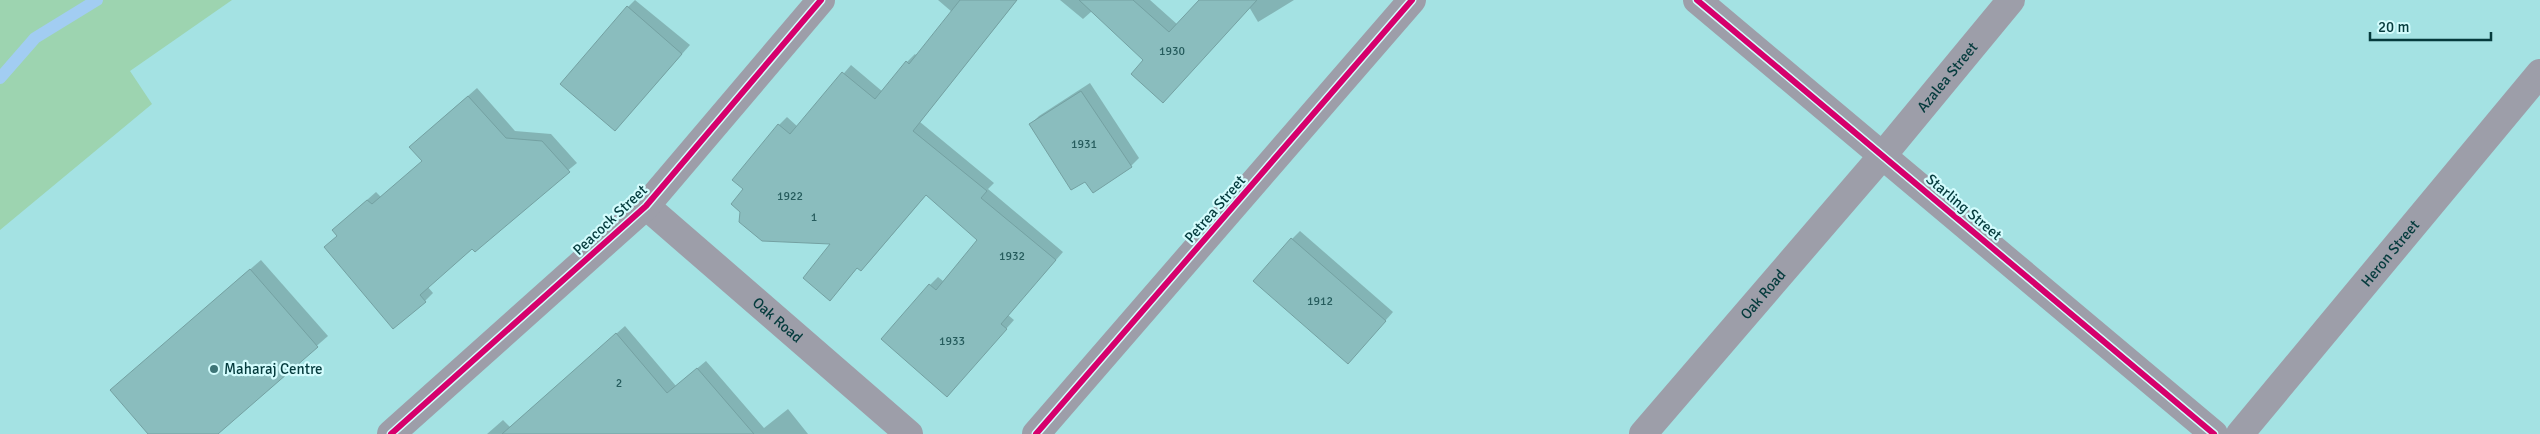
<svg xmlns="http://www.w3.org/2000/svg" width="2540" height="434" font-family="Signika,sans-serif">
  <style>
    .green { fill: #9dd4b0 }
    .shadow { fill: #0003 }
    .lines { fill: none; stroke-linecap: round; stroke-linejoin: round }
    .stream { stroke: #a2cdf2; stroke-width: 12 }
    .building { fill: #8abdbe; stroke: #74a1a2 }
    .street { stroke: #9d9ea9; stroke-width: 28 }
    .cycleway-casing { stroke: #d3fcfd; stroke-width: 9 }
    .cycleway { stroke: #d6006c; stroke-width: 6 }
    .poi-dot { fill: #3d7577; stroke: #d3fcfd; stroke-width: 2 }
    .labels { text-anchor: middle; stroke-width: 4.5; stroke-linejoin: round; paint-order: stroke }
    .number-label { font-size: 12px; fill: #265c5d }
    .street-label { font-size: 15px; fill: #053b3d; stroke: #d3fcfd }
    .poi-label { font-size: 15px; fill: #053b3d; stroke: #d3fcfd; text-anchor: start }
  </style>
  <rect width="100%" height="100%" fill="#a4e2e3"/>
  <polygon class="green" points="0,0 232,0 130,71 152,104 0,230"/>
  <g class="shadow">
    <polygon points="635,0 690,45 623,121 628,7"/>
    <polygon points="938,0 1017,0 920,122 994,183 988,189 1063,252 1008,315 1014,320 955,387 930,285 938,277 943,281 979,240 927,194 869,262 861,270 858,267 838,291 833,243 745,189 779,125 787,117 798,127 851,65 883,92 907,62 915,54 917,56 952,12"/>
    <polygon points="1060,0 1150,0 1178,25 1200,0 1223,0 1145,60 1092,11 1083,19"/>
    <polygon points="1245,0 1294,0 1258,22"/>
    <polygon points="1090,83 1139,158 1131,166 1085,180 1030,125 1039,116"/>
    <polygon points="477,88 515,131 551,134 577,163 427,286 433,293 425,301 338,235 342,222 376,192 381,197 423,161 419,139"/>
    <polygon points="1300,231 1393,312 1356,354 1292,239"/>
    <polygon points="261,260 328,336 216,434 150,434 112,390"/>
    <polygon points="625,326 676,386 706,361 764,428 788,409 808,434 487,434 503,420 510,427"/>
  </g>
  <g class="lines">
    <polyline class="stream" points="0,78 35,38 97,0"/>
  </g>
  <g class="building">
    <polygon points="960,0 1017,0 913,131 987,191 981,198 1056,260 1001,324 1007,329 947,397 881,339 929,284 936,290 977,240 926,195 861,271 857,268 830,301 803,278 830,244 762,241 739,222 740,212 731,204 743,189 732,180 778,124 790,134 842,72 875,99 906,61 909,64"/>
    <polygon points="1079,0 1133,0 1169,32 1199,0 1257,0 1163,103 1131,74 1143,60"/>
    <polygon points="627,6 682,54 615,131 560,84"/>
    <polygon points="1081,91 1132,167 1093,193 1085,182 1071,190 1029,124"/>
    <polygon points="468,96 506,138 542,141 570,172 475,252 472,249 420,295 426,302 393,329 324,247 337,236 332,230 367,200 372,204 422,161 409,147"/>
    <polygon points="1291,238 1386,321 1348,364 1253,281"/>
    <polygon points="250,269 318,347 218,434 148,434 110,390"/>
    <polygon points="616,333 667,393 697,368 754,434 502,434"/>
  </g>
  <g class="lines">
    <g class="street">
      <polyline points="1697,0 2214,434"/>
      <path id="s1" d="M 646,206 L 909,434"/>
      <polyline points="391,434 646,206 821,0"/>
      <polyline points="1036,434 1412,0"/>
      <path id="s2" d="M 1643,434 L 1883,155 L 2011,0"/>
      <path id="s3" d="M 2240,434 L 2540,73"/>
    </g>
    <g class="cycleway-casing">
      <g id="cycleway">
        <polyline points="1697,0 2214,434"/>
        <polyline points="391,434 646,206 821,0"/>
        <polyline points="1036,434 1412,0"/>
      </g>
    </g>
    <use href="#cycleway" class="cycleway"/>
  </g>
  <circle class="poi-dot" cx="214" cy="369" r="5"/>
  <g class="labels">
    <g class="number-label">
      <text x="1172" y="55">1930</text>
      <text x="1084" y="148">1931</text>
      <text x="790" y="200">1922</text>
      <text x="814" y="221">1</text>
      <text x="1012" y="260">1932</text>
      <text x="1320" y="305">1912</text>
      <text x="952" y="345">1933</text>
      <text x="619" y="387">2</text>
    </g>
    <g class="street-label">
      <text dy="5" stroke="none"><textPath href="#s2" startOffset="469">Azalea Street</textPath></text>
      <text transform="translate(1964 207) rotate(40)" y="5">Starling Street</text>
      <text transform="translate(1215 209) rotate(-49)" y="5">Petrea Street</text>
      <text transform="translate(610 220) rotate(-43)" y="5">Peacock Street</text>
      <text dy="5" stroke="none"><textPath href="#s3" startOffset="235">Heron Street</textPath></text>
      <text dy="5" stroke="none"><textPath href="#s2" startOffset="184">Oak Road</textPath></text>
      <text dy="5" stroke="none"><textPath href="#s1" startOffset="174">Oak Road</textPath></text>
    </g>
    <g class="poi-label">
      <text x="224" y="374">Maharaj Centre</text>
    </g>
  </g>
  <path d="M2370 32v8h121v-8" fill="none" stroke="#053b3d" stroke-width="2.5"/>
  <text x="2378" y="32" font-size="15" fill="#053b3d" stroke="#d3fcfd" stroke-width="4" paint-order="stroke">20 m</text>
</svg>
